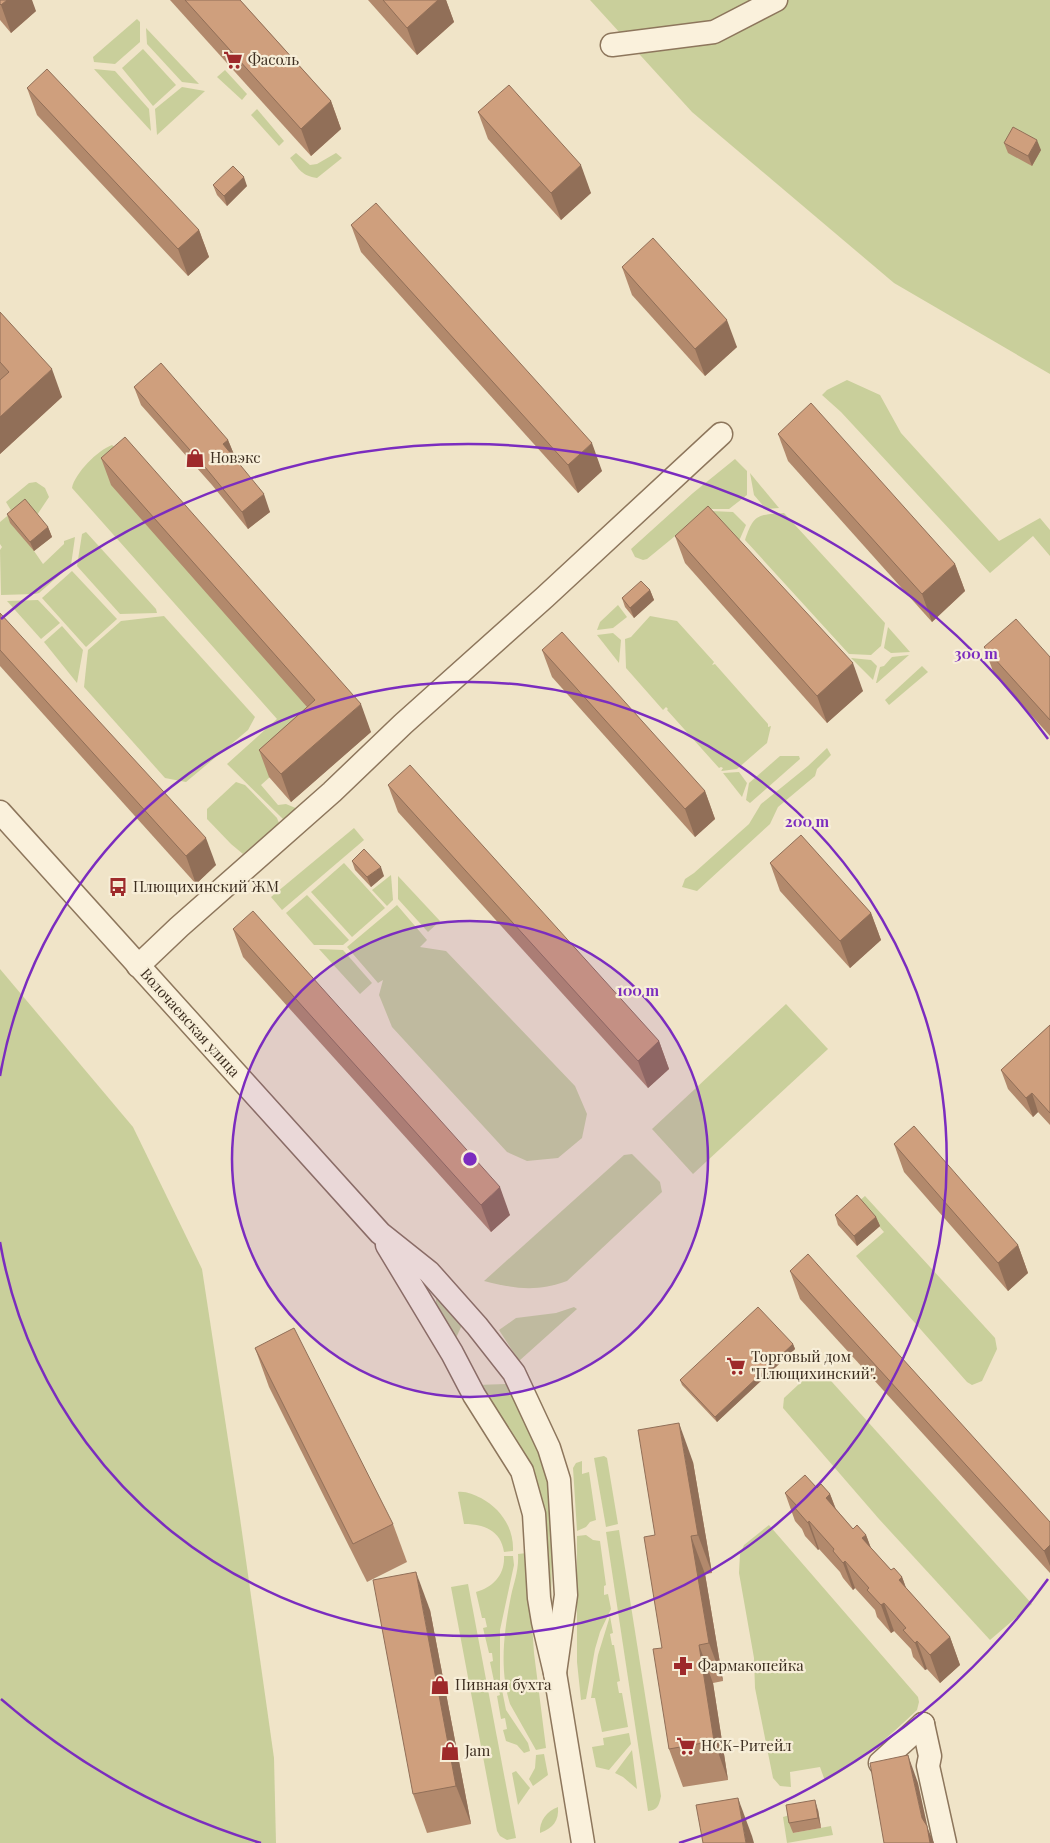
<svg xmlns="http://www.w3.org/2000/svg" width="1050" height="1843" font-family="'Playfair Display',serif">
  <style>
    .green { fill: #c9cf9b }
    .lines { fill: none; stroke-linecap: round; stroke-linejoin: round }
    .minor-casing { stroke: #8d765c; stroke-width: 25 }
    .minor { stroke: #faf1dc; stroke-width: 22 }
    .wall { fill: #b2896c }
    .shaded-wall { fill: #916f58 }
    .building { fill: #cf9f7d; stroke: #916f58 }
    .ring { fill: none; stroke: #7b2cbf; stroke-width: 2.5 }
    .labels { text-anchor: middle; stroke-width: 4.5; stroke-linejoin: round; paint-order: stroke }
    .poi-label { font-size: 15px; fill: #3d2e20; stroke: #f7eed8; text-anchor: start }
    .street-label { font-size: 15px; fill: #3d2e20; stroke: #f7eed8 }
    .centre { fill: #7b2cbf; stroke: #f7eed8; stroke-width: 2.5 }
    .ring-label { font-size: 15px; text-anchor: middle; font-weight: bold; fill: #7b2cbf; stroke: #f7eed8; stroke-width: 4.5; stroke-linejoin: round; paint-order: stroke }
  </style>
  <rect width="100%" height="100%" fill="#f0e4c8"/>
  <g class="green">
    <polygon points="590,0 1050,0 1050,374 894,283 692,112"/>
    <polygon points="137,19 140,22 140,42 115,64 94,62 93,57"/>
    <polygon points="146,28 199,84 182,82 147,44"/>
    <polygon points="143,49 176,85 153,106 122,68"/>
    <polygon points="94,69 115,71 149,109 151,131"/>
    <polygon points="225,70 247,94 242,100 217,77"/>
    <polygon points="182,87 205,91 157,135 155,109"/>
    <polygon points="257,109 284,141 279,146 251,115"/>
    <path d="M 296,153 L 310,165 L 317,164 L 336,153 L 342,158 L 317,178 C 302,176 299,169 290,158 Z"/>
    <polygon points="847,380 880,395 901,433 999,541 1040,518 1050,530 1050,556 1033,536 990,573 841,412 822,395 827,390"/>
    <path d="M 112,445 L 135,464 L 325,728 L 261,785 L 278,805 L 286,804 L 298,809 L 283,819 L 227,764 L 277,719 L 72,488 C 75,473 98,450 112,445 Z"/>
    <polygon points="735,459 747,471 747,495 729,509 708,509 647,559 643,560 635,557 631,549 693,493"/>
    <polygon points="750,473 779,508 766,509 754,495"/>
    <polygon points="36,482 45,488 49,497 35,518 34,551 43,564 64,544 64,541 75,537 71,565 39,593 35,594 1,595 0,550 2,547 0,544 0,522 12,512 6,502 29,483"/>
    <polygon points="711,511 733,512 746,525 739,541"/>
    <path d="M 784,513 L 885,623 L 881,646 L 871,655 L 849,654 L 745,540 C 754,514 757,515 784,513 Z"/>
    <polygon points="86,532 156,609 157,613 120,614 77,566 82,534"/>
    <polygon points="72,571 117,619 86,647 42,598"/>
    <polygon points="38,600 60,623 41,639 7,601"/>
    <polygon points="618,605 627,617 613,628 597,630 600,622"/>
    <polygon points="164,616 255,717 248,730 186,782 165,778 84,687 88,650 121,621"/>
    <polygon points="650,616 677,621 714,662 712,665 715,664 768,724 768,727 771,726 767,743 737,769 721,771 723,768 721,767 719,768 667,710 668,709 666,707 663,710 626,668 625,639 631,637"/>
    <polygon points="62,626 83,650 77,683 44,642"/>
    <polygon points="888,627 910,652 891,653 884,648"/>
    <polygon points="613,633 621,640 619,663 597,635"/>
    <polygon points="909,655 877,683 876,683 880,667 884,666 892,657"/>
    <polygon points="851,658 871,660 877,666 873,680"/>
    <polygon points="922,666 928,672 889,705 885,700"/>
    <polygon points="827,748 831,755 817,769 815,776 778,807 770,824 697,891 682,887 685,879 694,873 749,824 761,804 808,766"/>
    <polygon points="780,756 799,756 800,759 750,803 746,800 749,783"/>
    <polygon points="739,772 747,783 742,797 723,773"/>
    <polygon points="236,782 245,785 277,818 279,823 243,854 231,844 207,819 207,809"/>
    <polygon points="354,828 364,840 282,910 271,897"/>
    <polygon points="344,863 385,908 352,937 311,892"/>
    <polygon points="391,875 393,900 387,906 372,890"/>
    <polygon points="398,876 440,921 428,932 398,899"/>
    <polygon points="307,895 349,940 343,945 314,945 286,913"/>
    <polygon points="397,905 427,940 420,947 446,951 575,1086 587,1114 582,1138 558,1158 527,1161 507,1152 392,1027 379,995 383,980 378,983 347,947"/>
    <polygon points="319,949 343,950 372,983 360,994"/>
    <polygon points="0,969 133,1127 202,1269 239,1511 274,1758 276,1843 0,1843"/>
    <polygon points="786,1004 828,1049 693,1174 652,1129"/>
    <path d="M 632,1154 L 660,1182 L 662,1192 L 567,1281 C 537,1292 515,1289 484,1281 L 624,1155 Z"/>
    <polygon points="865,1196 995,1338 997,1349 982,1381 972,1385 967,1382 856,1256 884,1232 858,1202"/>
    <polygon points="436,1298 444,1302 462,1325 456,1338 436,1304"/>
    <polygon points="574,1307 577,1309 519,1361 499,1330 516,1318 556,1313"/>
    <polygon points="813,1371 823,1372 1032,1604 990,1640 879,1519 783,1408 784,1398"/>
    <polygon points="506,1384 544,1460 553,1498 551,1609 543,1505 533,1468 476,1385"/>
    <polygon points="604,1456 607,1458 618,1524 606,1527 594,1458"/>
    <polygon points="582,1461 582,1474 589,1472 596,1520 590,1522 586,1527 577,1531 573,1468 576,1463"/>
    <path d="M 458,1492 C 466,1491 474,1495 481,1498 C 501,1509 514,1528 513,1551 L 504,1552 C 501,1530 483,1524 464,1524 Z"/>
    <path d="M 769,1525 L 918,1697 L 919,1702 L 917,1710 C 887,1738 861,1762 825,1781 L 820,1767 L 790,1772 L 791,1787 L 780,1786 L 773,1778 L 755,1688 L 754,1658 L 739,1573 L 740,1554 L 744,1545 Z"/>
    <path d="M 619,1530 L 661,1796 C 659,1806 657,1810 648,1811 L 606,1532 Z"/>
    <polygon points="586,1535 593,1540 600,1541 606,1585 604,1586 604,1595 608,1594 611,1609 600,1632 595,1649 586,1699 581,1700 577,1662 577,1536"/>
    <path d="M 527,1553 L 534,1653 L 546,1748 L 536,1750 L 510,1704 C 499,1669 504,1631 511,1596 C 514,1582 519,1570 518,1554 Z"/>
    <path d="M 504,1556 L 513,1556 L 514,1565 L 500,1630 L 500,1680 L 506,1710 L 528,1743 L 530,1751 L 524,1753 L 517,1745 L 506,1741 L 503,1730 L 507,1729 L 505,1718 L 501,1719 L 497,1696 L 500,1695 L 498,1686 L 495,1686 L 490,1662 L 493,1661 L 492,1653 L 489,1653 L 483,1628 L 487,1627 L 485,1618 L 482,1618 L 476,1592 C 493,1587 505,1575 504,1556 Z"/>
    <polygon points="468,1584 516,1838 507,1840 500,1836 497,1831 451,1587"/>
    <polygon points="610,1616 613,1633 610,1634 612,1645 614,1645 620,1681 617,1682 619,1693 622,1693 628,1727 602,1732 595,1698 591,1698 598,1655"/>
    <polygon points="629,1733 631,1744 609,1770 596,1767 592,1747 604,1745 603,1738"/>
    <polygon points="632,1750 637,1789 623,1777 615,1773"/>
    <polygon points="544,1754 548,1775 533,1786 529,1779 535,1768 536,1755"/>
    <polygon points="516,1771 530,1788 518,1805 512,1773"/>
    <path d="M 558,1807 C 559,1821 553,1828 540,1833 C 539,1821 547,1811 558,1807 Z"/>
    <polygon points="790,1815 793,1833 831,1826 833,1835 787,1843 783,1817"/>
  </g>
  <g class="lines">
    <g class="minor-casing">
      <g id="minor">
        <polyline points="612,45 714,32 776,0"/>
        <polyline points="0,812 380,1233 429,1272 477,1326 514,1373 549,1448 559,1480 566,1595 555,1673"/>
        <polyline points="138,966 179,927 332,792 403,724 545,597 721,434"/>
        <polyline points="387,1245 452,1353 474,1395 522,1471 534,1514 539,1598 543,1622 555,1673 583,1843"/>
        <polyline points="923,1724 930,1756 928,1766 945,1843"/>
        <polyline points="880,1763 923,1724"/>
      </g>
    </g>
    <use href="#minor" class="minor"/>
  </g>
  <g class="wall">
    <polygon points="0,0 36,11 11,33 0,20"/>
    <polygon points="170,0 240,0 331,101 341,129 311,156"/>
    <polygon points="368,0 446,0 454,22 417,55"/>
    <polygon points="27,88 199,230 209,257 188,276 37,115"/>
    <polygon points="478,112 591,193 561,220 488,139"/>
    <polygon points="1004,143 1041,150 1032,166 1008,153"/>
    <polygon points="213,185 247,186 227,206 217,195"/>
    <polygon points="351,225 602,471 578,493 361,252"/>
    <polygon points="622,267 737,347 705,376 632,295"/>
    <polygon points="0,312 62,397 0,454 0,380 1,380 0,379"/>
    <polygon points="134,387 228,440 235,457 234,458 270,512 248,529 212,485 141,405"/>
    <polygon points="778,434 955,564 965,591 932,622 788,461"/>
    <polygon points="101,458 371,732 291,802 269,777 259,750 307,707 111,485"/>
    <polygon points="7,514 48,527 52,537 34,551 10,523"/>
    <polygon points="675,536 863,691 827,723 685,563"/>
    <polygon points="650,590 654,600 634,618 625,607 622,598"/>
    <polygon points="0,613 216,865 196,884 0,666"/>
    <polygon points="984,647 1050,657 1050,736 994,674"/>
    <polygon points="542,650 705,791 715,819 695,837 552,677"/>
    <polygon points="388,785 659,1041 669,1069 648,1088 398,812"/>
    <polygon points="352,861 384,876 371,887 355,870"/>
    <polygon points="770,863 871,913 881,940 850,968 780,891"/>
    <polygon points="233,929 510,1215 491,1232 243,957"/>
    <polygon points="1050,1025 1050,1125 1038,1112 1033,1117 1008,1089 1001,1070"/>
    <polygon points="894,1144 1018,1245 1028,1273 1008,1291 904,1172"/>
    <polygon points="835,1215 876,1217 880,1226 857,1246 838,1225"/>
    <polygon points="790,1271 1050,1522 1050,1573 800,1299"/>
    <polygon points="793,1344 795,1349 717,1422 682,1385 680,1380"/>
    <polygon points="255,1348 393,1524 407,1562 367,1582 269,1387"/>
    <polygon points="693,1462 712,1573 705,1574 723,1681 713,1683 728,1780 683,1787 669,1749 662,1648 655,1535"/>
    <polygon points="817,1488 830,1494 836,1509 853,1529 866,1535 871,1548 891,1570 902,1577 906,1588 950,1637 960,1665 940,1683 927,1669 925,1670 913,1657 911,1649 894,1631 891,1633 877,1617 875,1610 855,1588 853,1590 843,1578 840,1572 819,1549 818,1550 805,1536 802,1529 795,1521 785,1493"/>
    <polygon points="430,1610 471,1824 427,1833 413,1794"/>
    <polygon points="818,1810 821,1828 793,1833 789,1823"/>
  </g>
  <g class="shaded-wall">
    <polygon points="7,0 32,0 36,11 11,33 1,5"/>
    <polygon points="438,0 446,0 454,22 417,55 407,28"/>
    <polygon points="331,101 341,129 311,156 301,129"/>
    <polygon points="1037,140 1041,150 1032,166 1028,156"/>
    <polygon points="581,165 591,193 561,220 551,193"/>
    <polygon points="244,177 247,186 227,206 224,196"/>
    <polygon points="199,230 209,257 188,276 178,249"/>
    <polygon points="727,320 737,347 705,376 695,349"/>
    <polygon points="52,369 62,397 0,454 0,417"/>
    <polygon points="228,440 235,457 230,462 223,444"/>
    <polygon points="592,443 602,471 578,493 568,465"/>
    <polygon points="264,494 270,512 248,529 242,512"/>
    <polygon points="48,527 52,537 34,551 30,542"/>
    <polygon points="955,564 965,591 932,622 922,594"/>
    <polygon points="650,590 654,600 634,618 630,608"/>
    <polygon points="853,663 863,691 827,723 817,696"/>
    <polygon points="361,704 371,732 291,802 281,774"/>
    <polygon points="705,791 715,819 695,837 685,809"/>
    <polygon points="206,838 216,865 196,884 186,856"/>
    <polygon points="381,867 384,876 371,887 367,877"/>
    <polygon points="871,913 881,940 850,968 840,941"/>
    <polygon points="659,1041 669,1069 648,1088 638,1061"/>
    <polygon points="1032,1093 1038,1112 1033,1117 1026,1098"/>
    <polygon points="500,1187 510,1215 491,1232 481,1205"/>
    <polygon points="876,1217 880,1226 857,1246 854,1236"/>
    <polygon points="1018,1245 1028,1273 1008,1291 998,1263"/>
    <polygon points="793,1344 795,1349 717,1422 715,1417"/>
    <polygon points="679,1423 693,1462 712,1573 698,1535"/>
    <polygon points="830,1494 840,1521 826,1498"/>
    <polygon points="809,1521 819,1549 818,1550 808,1523"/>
    <polygon points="866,1535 876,1562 862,1538"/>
    <polygon points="691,1536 705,1574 723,1681 709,1643"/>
    <polygon points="1050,1545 1050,1566 1044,1551"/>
    <polygon points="845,1561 855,1588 853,1590 843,1563"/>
    <polygon points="416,1572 430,1610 471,1824 456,1786"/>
    <polygon points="902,1577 912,1604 899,1580"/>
    <polygon points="884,1603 894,1631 891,1633 881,1605"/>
    <polygon points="950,1637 960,1665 940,1683 930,1655"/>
    <polygon points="917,1641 927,1669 925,1670 915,1643"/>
    <polygon points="699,1645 713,1683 728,1780 714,1741"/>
    <polygon points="908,1755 918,1783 928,1829 934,1843 930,1843 922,1818"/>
    <polygon points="738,1798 752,1836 754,1843 746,1843"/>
    <polygon points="815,1800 818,1810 821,1828 818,1818"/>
  </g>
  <g class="building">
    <polygon points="0,0 7,0 1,5 0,4"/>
    <polygon points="185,0 240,0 331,101 301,129"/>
    <polygon points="383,0 438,0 407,28"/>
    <polygon points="47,69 199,230 178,249 27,88"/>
    <polygon points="509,85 581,165 551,193 478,112"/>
    <polygon points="1013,127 1037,140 1028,156 1004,143"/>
    <polygon points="233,166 244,177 224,196 213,185"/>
    <polygon points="376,203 592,443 568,465 351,225"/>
    <polygon points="653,238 727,320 695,349 622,267"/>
    <polygon points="0,312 52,369 0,417 0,380 9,372 0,362"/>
    <polygon points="161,363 228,440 223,444 264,494 242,512 205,467 134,387"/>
    <polygon points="811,403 955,564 922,594 778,434"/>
    <polygon points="125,437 361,704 281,774 259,750 315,700 101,458"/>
    <polygon points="25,499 48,527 30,542 7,514"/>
    <polygon points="708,506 853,663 817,696 675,536"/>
    <polygon points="641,581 650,590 630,608 622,598"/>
    <polygon points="0,613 206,838 186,856 0,650"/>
    <polygon points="1016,619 1050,657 1050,720 984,647"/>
    <polygon points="562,632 705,791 685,809 542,650"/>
    <polygon points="410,765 659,1041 638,1061 388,785"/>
    <polygon points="801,835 871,913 840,941 770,863"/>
    <polygon points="364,849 381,867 367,877 352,861"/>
    <polygon points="253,911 500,1187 481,1205 233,929"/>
    <polygon points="1050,1025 1050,1113 1032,1093 1026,1098 1001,1070"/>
    <polygon points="914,1126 1018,1245 998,1263 894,1144"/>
    <polygon points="857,1195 876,1217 854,1236 835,1215"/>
    <polygon points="808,1254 1050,1522 1050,1545 1044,1551 790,1271"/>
    <polygon points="758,1307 793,1344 715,1417 680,1380"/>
    <polygon points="294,1328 393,1524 353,1544 255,1348"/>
    <polygon points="679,1423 698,1535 691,1536 709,1643 699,1645 714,1741 669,1749 653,1649 662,1648 644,1537 655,1535 638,1430"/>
    <polygon points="805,1475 817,1488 821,1484 830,1494 826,1498 853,1529 857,1525 866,1535 862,1538 891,1570 894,1568 902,1577 899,1580 950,1637 930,1655 917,1641 915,1643 903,1630 906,1628 884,1603 881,1605 867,1590 869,1588 845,1561 843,1563 833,1551 834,1549 809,1521 808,1523 795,1508 797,1506 785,1493"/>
    <polygon points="416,1572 456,1786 413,1794 373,1580"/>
    <polygon points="908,1755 922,1818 927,1826 930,1843 884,1843 870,1763"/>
    <polygon points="738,1798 746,1843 703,1843 696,1805"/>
    <polygon points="815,1800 818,1818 789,1823 786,1805"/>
  </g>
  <circle cx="470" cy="1159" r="238" fill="#7b2cbf" fill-opacity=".12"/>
  <g class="ring">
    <circle cx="470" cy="1159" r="238"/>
    <path d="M0 1076A477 477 0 1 1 0 1242"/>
    <path d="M1048 1579A715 715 0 0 1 679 1843M261 1843A715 715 0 0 1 1 1699M1 619A715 715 0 0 1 1048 739"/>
  </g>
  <defs>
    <g id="supermarket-bare" transform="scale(1.5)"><path d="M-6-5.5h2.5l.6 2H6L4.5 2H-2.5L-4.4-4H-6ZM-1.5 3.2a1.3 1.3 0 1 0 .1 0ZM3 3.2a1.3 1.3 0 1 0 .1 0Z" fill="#9e2a2b" stroke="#f7eed8" stroke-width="2.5" paint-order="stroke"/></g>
    <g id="shop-bare" transform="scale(1.5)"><path d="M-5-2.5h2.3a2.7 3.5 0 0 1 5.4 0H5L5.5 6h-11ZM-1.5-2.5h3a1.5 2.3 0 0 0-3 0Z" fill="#9e2a2b" stroke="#f7eed8" stroke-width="2.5" paint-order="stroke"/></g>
    <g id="bus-bare" transform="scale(1.5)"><path d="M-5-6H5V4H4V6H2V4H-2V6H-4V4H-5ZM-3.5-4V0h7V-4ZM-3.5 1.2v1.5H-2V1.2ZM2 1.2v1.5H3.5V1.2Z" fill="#9e2a2b" stroke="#f7eed8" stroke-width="2.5" paint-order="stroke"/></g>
    <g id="pharmacy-bare" transform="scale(1.5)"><path d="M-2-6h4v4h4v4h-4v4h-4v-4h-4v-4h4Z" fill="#9e2a2b" stroke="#f7eed8" stroke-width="2.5" paint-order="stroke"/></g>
  </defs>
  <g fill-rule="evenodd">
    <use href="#supermarket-bare" x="233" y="60"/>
    <use href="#shop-bare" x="195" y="458"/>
    <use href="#bus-bare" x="118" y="887"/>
    <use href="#supermarket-bare" x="736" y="1366"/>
    <use href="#pharmacy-bare" x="683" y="1666"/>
    <use href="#shop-bare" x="440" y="1685"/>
    <use href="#supermarket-bare" x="686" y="1746"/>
    <use href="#shop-bare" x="450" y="1751"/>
  </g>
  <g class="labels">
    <g class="poi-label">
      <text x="248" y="65">Фасоль</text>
      <text x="210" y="463">Новэкс</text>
      <text x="133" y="892">Плющихинский ЖМ</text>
      <text x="751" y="1362">Торговый дом<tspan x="751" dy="17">"Плющихинский".</tspan></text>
      <text x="698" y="1671">Фармакопейка</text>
      <text x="455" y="1690">Пивная бухта</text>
      <text x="701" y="1751">НСК-Ритейл</text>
      <text x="465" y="1756">Jam</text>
    </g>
    <g class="street-label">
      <text transform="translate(190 1023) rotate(48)" y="5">Волочаевская улица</text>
    </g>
  </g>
  <circle cx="470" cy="1159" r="8" class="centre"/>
  <g class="ring-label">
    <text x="976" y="659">300 m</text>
    <text x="807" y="827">200 m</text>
    <text x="638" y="996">100 m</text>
  </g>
</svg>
